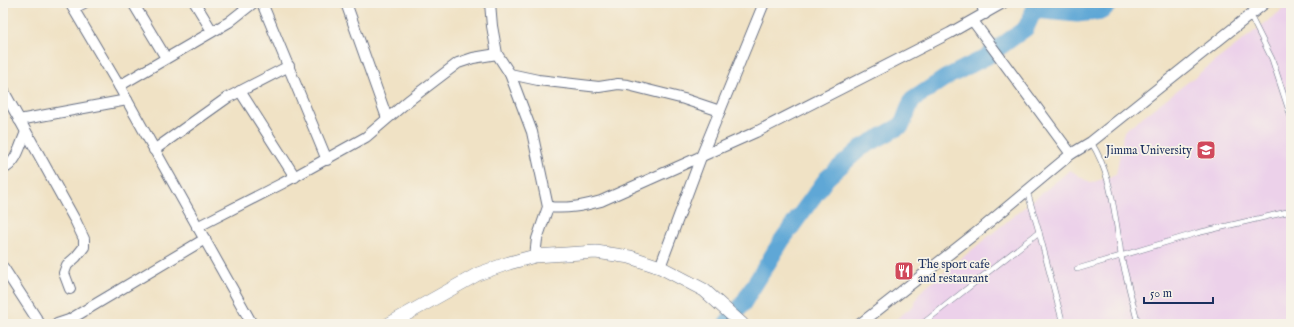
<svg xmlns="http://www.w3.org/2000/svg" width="1294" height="327" font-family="'IM FELL English',serif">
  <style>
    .built { fill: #ecd1ea }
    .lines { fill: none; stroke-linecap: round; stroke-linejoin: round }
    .river { stroke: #5fa7d6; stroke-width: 17 }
    .service-casing { stroke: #666e82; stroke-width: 6 }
    .minor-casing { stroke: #666e82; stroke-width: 12 }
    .tertiary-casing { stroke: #666e82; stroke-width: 14 }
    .service { stroke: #fff; stroke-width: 5 }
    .minor { stroke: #fff; stroke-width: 10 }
    .tertiary { stroke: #fff; stroke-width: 13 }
    .labels { text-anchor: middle; stroke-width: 3.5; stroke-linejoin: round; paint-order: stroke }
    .poi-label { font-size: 12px; fill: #1b2f5e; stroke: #f7f3e8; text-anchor: end }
  </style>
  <rect width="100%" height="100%" fill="#f7f3e8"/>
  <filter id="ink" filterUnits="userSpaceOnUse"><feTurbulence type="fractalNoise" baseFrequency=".025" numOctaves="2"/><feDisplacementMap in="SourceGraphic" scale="8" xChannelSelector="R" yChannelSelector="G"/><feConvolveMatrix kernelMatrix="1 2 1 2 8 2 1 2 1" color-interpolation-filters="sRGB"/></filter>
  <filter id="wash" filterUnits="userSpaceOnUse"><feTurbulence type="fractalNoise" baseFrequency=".012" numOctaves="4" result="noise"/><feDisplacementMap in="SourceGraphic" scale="16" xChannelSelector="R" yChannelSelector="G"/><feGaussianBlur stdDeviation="0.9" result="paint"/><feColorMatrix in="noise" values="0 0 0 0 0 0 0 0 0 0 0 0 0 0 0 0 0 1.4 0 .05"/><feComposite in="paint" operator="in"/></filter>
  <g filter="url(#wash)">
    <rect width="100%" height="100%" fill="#f0e2c5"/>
    <polygon class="built" points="1291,3 1291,324 890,324 913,306 919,293 1070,170 1090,183 1116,175 1124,131"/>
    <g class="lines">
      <polyline class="river" points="726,324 742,305 782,240 827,178 861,148 902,125 912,100 945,78 986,57 1026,28 1034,10 1077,14 1102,11 1110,3"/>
    </g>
  </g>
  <g filter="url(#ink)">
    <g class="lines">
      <g class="service-casing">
        <g id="service">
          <polyline points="1250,15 1272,59 1291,117"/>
          <path d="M 1091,142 C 1111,173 1114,211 1120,246 L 1121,256 L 1138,324"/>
          <polyline points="1027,191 1039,232 1063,324"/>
          <polyline points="1077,269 1197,233 1291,211"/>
          <polyline points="922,324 1039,232"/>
        </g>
      </g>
      <g class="minor-casing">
        <g id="minor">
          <polyline points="70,3 119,86 252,324"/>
          <polyline points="133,3 166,58"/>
          <polyline points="195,3 212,31"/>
          <polyline points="262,3 327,160"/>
          <polyline points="346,3 387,118"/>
          <polyline points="490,3 492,26 497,54 510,74 532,132 548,207 537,239 535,256"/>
          <polyline points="981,3 985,14"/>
          <polyline points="74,8 84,3"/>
          <polyline points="973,21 1071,154"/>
          <polyline points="510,74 538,80 590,86 599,87 618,84 628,85 684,99 720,111"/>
          <polyline points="119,86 229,22 253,3"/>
          <polyline points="3,90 76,222 84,239 84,247 76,257 67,265 64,273 70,289"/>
          <polyline points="240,91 295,177"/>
          <polyline points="19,120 127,100"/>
          <polyline points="154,150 227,98 289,66"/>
          <path d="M 3,169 C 17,163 20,145 26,132"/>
          <path d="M 548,207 C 568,209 582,206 601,201 L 756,132 L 950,33 L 1003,3"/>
          <polyline points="197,227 283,183 366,137 408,101 458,63 473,58 497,54"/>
          <polyline points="3,267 40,324"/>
          <polyline points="660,267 701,157 764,3"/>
          <polyline points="57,324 69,320 205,239"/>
          <polyline points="860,324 981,229 1071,154 1091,142 1265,3"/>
        </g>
      </g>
      <g class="tertiary-casing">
        <polyline id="tertiary" points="389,324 478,274 509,263 535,256 596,252 630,257 660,267 704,290 742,324"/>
      </g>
      <use href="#service" class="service"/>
      <use href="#minor" class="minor"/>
      <use href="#tertiary" class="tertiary"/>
    </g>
  </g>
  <defs>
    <g id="university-square" transform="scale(1)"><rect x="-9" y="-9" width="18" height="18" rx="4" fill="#d1495b" stroke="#f7f3e8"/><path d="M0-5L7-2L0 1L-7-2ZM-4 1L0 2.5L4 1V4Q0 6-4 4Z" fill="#fff"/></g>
    <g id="restaurant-square" transform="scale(1)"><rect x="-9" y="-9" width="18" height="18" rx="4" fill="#d1495b" stroke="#f7f3e8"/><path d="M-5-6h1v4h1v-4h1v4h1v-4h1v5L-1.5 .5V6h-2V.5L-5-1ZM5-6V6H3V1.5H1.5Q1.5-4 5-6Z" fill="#fff"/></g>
  </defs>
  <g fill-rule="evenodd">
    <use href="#university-square" x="1206" y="150"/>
    <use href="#restaurant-square" x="904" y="271"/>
  </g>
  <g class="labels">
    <g class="poi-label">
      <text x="1192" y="154">Jimma University</text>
      <text x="918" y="268" text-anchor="start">The sport cafe<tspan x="918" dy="14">and restaurant</tspan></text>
    </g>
  </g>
  <rect width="1294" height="327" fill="none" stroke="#f7f3e8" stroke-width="16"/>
  <path d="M1144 297v6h69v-6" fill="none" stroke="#1b2f5e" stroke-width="2"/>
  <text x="1150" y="297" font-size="12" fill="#1b2f5e" stroke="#f7f3e8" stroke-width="3" paint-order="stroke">50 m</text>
</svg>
